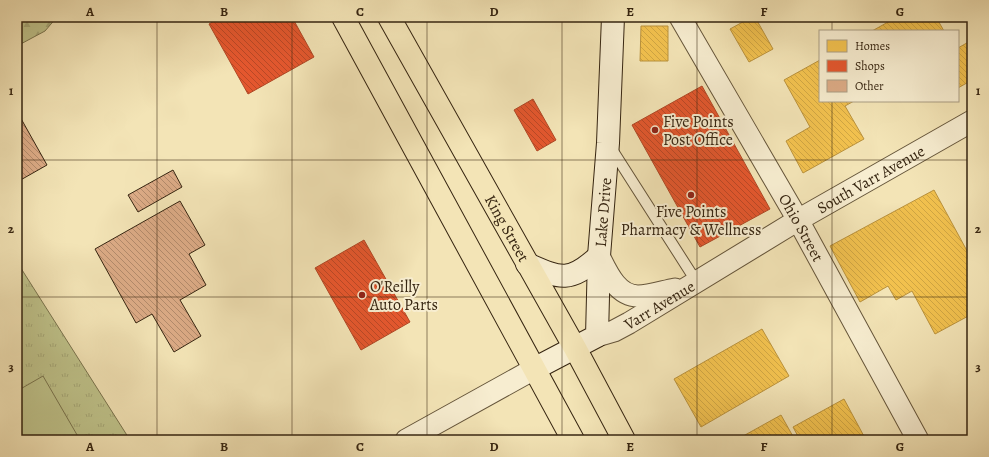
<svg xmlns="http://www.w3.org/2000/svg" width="989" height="457" font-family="Alegreya,serif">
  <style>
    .grass { fill: url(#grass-tufts); stroke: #7a744e }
    .forest { fill: url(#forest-firs); stroke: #7a744e }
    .garden { fill: #bfc38b; stroke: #7a744e }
    .homes { fill: url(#homes-back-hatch); stroke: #ba923c }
    .shops { fill: url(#shops-back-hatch); stroke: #b04825 }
    .building { fill: url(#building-back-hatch); stroke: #362511 }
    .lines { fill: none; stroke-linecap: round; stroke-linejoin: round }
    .lane-casing { stroke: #65553a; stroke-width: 12 }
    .street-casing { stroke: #65553a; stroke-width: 23 }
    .secondary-casing { stroke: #362511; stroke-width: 24 }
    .primary-casing { stroke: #362511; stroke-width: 24 }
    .lane { stroke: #f7edd0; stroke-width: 10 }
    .street { stroke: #f7edd0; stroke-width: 21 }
    .secondary { stroke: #f7edd0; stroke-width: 22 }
    .primary { stroke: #f3e4b6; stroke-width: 22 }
    .grid { fill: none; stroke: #362511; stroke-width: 1; stroke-opacity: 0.55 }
    .poi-dot { fill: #8f2418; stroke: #f7edd0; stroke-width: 1.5 }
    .labels { text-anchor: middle; stroke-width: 4; stroke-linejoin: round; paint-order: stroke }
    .poi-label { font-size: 16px; fill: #362511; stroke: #f7edd0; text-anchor: start }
    .street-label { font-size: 16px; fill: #362511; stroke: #f7edd0 }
    .neatline { fill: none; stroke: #362511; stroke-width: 1.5 }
    .grid-label { font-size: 13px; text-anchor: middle; font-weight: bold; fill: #362511 }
  </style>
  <defs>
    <pattern id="grass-tufts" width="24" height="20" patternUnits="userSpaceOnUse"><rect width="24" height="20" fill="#bfc38b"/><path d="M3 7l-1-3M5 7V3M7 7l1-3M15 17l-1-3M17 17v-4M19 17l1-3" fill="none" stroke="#a5a777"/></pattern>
    <pattern id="forest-firs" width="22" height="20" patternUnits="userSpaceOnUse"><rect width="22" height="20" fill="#bfc38b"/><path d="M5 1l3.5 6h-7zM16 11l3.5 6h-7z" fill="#a5a777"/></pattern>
    <pattern id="homes-back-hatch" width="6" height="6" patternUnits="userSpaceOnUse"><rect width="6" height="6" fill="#f2c14e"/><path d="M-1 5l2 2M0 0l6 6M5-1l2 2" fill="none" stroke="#d0a643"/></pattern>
    <pattern id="shops-back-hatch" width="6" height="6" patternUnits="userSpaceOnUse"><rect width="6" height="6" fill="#e4572e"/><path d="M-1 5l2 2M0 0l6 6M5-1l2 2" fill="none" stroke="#ba4826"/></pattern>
    <pattern id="building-back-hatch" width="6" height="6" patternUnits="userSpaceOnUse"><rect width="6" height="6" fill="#dcab86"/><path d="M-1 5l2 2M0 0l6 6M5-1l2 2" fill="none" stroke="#b38b6c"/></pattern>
  </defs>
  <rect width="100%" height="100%" fill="#f3e4b6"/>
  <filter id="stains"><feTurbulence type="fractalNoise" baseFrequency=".005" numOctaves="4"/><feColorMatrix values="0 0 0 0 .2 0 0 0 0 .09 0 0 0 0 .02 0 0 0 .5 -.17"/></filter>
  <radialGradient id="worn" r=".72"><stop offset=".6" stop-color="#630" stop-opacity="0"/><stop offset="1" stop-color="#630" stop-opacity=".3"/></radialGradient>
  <polygon class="grass" points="17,262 130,440 17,440"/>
  <polygon class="forest" points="17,17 57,17 45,31 17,46"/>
  <polygon class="garden" points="43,376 80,440 17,440 17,391"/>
  <g class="homes">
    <polygon points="752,17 755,17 773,49 749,62 730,29"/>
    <polygon points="897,17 936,17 944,31 872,31"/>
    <polygon points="641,26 668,26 668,61 640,61"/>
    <polygon points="972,40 972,80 958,88 958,48"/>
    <polygon points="820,60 820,101 854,101 845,106 864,139 803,173 786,141 810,127 784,80"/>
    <polygon points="934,190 972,260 972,314 935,334 912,291 896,300 888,286 860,302 830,246"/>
    <polygon points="762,329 789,376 701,427 674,379"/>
    <polygon points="844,399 866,440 800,440 793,427"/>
    <polygon points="781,415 795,440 736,440"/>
  </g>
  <g class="shops">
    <polygon points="221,17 292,17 314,57 248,94 209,24"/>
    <polygon points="702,86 770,209 700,247 632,125"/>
    <polygon points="533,99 556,140 537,151 514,110"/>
    <polygon points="364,240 410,322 361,350 315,268"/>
  </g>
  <g class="building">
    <polygon points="19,115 47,165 17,182 17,116"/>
    <polygon points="173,170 182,187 138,212 128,195"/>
    <polygon points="180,201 205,245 189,254 206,285 180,300 201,336 174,352 152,314 136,323 95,249"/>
  </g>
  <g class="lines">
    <g class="lane-casing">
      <polyline id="lane" points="611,148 696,281"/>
    </g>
    <g class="street-casing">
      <g id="street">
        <path id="s1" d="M 680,17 L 798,220 L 918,440"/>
        <path d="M 599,256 C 607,272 617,296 638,296 C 649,296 664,291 675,289"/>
        <path id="s2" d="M 597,336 L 614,331 L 629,323 L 798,220 L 972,121"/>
        <polyline points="406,440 534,369"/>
      </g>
    </g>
    <g class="secondary-casing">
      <g id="secondary">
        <path d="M 527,264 C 561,279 570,283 599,256"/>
        <path id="s3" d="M 534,369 L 597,336 L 599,256 L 608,143 L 613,17"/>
      </g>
    </g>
    <g class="primary-casing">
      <g id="primary">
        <polyline points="343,17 573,440"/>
        <path id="s4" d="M 389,17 L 575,348 L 624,440"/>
      </g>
    </g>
    <use href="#lane" class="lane"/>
    <use href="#street" class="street"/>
    <use href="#secondary" class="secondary"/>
    <use href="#primary" class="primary"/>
  </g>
  <path class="grid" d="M 157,17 L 157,440M 292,17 L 292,440M 427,17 L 427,440M 562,17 L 562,440M 697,17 L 697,440M 832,17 L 832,31M 832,101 L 832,440M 17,160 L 972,160M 17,297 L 972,297"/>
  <g class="poi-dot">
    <circle cx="655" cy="130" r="4"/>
    <circle cx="691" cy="195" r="4"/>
    <circle cx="362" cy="295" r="4"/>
  </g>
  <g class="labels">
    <g class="poi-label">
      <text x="663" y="127">Five Points<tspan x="663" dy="18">Post Office</tspan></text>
      <text x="691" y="217" text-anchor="middle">Five Points<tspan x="691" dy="18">Pharmacy &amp; Wellness</tspan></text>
      <text x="370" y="292">O'Reilly<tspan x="370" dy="18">Auto Parts</tspan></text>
    </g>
    <g class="street-label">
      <text dy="6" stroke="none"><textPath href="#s2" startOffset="316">South Varr Avenue</textPath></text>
      <text dy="6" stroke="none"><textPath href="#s3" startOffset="195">Lake Drive</textPath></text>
      <text dy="6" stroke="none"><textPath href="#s1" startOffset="243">Ohio Street</textPath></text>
      <text dy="6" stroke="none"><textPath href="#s4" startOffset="242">King Street</textPath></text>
      <text dy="6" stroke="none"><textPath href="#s2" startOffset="70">Varr Avenue</textPath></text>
    </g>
  </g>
  <rect width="989" height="457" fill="none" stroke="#f3e4b6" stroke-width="44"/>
  <rect x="819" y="30" width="140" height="72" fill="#f7edd0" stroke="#aa9d84"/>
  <rect x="827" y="40" width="20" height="12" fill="#f2c14e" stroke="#aa9d84"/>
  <text x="855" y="50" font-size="12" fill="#362511">Homes</text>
  <rect x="827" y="60" width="20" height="12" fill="#e4572e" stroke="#aa9d84"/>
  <text x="855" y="70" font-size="12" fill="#362511">Shops</text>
  <rect x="827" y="80" width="20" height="12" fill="#dcab86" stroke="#aa9d84"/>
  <text x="855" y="90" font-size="12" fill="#362511">Other</text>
  <rect x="22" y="22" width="945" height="413" class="neatline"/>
  <g class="grid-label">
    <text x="90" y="16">A</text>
    <text x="224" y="16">B</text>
    <text x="360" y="16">C</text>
    <text x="494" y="16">D</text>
    <text x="630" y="16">E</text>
    <text x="764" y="16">F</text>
    <text x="900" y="16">G</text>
    <text x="11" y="95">1</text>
    <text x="978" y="95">1</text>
    <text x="11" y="233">2</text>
    <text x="978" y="233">2</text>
    <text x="11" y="371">3</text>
    <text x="978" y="371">3</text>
    <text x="90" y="451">A</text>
    <text x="224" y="451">B</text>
    <text x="360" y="451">C</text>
    <text x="494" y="451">D</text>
    <text x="630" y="451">E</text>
    <text x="764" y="451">F</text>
    <text x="900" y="451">G</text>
  </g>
  <rect width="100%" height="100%" filter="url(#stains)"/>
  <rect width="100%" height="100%" fill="url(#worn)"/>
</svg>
